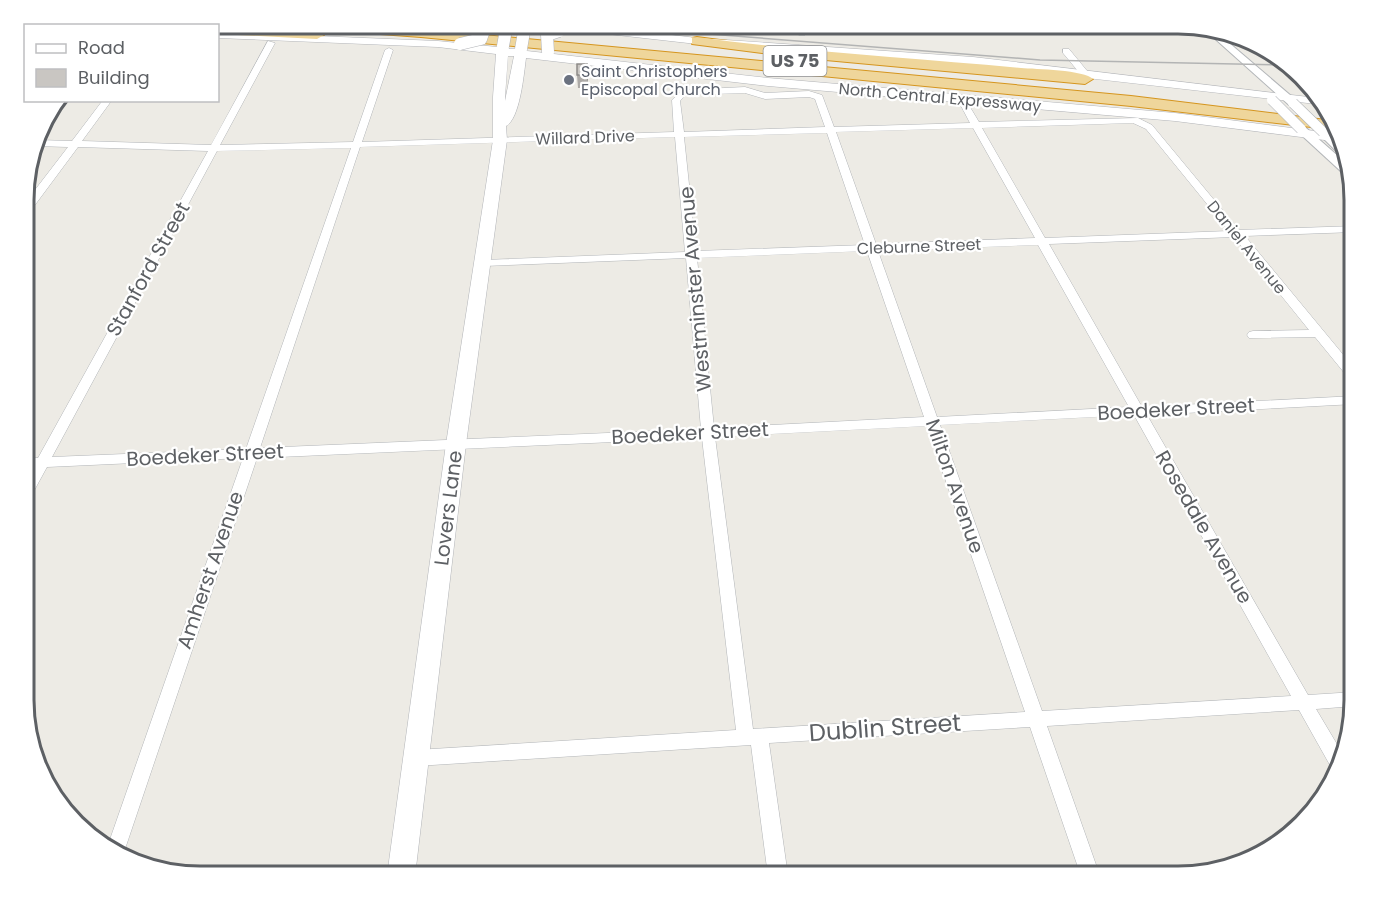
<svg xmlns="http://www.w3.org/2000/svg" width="1379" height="900" font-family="Poppins,sans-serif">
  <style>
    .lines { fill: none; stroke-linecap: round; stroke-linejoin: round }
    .minor-casing { stroke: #b2b5b8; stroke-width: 1 }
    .tertiary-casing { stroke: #b2b5b8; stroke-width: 2 }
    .secondary-casing { stroke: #b2b4b8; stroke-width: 1 }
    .motorway-casing { stroke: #d5951e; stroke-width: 2 }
    .minor { fill: #fff; fill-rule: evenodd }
    .tertiary { fill: #fff; fill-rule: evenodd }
    .secondary { fill: #fff; fill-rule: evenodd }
    .motorway { fill: #efd69b; fill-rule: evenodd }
    .tram { stroke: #b3b4b4; stroke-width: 1.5 }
    .tertiary-bridge-casing { stroke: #b2b5b8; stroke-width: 11; stroke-linecap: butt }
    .secondary-bridge-casing { stroke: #b2b4b8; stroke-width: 13; stroke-linecap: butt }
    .tertiary-bridge { stroke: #fff; stroke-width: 10 }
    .secondary-bridge { stroke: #fff; stroke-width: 12 }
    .wall { fill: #adaaa7 }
    .shaded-wall { fill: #8d8b88 }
    .building { fill: #c9c6c2; stroke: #8d8b88; stroke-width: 1.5 }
    .worship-dot { fill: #6b7280; stroke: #fff; stroke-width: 2 }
    .labels { text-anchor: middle; stroke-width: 4.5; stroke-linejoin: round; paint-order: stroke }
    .far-worship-label { font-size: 16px; fill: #5b616d; stroke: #fff; text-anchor: start }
    .far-street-label { font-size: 16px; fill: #5d6064; stroke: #fff }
    .shield { fill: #fff; stroke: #8e9092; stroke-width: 1.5 }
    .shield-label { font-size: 18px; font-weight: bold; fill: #5d6064 }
    .street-label { font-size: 20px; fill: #5d6064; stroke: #fff }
    .near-street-label { font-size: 24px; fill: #5d6064; stroke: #fff }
    .rim { fill: none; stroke: #5d6064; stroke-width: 3 }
  </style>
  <rect width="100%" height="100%" fill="#edebe5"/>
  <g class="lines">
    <g class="minor-casing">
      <g id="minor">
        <polygon points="795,24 803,24 805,35 799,35"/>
        <path d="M 268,41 L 275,43 L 220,145 L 353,142 L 385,50 L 389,48 L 393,50 L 362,142 L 674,132 L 672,100 L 683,90 L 745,87 L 765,93 L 809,91 L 822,95 L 834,127 L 970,123 L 960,104 L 964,101 L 967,102 L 979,122 L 1138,118 L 1152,125 L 1239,230 L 1355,226 L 1355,232 L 1245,236 L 1355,369 L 1355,382 L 1351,381 L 1315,337 L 1249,338 L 1247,335 L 1249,332 L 1253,331 L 1309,330 L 1234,237 L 1049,244 L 1142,407 L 1355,396 L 1355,404 L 1147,415 L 1308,695 L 1355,692 L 1355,706 L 1316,709 L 1341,751 L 1335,768 L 1331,767 L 1299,710 L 1047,726 L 1100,876 L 1081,876 L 1030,727 L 769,743 L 788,876 L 768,876 L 751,745 L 416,766 L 410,764 L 407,758 L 410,752 L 416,750 L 736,730 L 702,438 L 257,458 L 124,852 L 123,856 L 107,848 L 243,458 L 47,467 L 30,498 L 25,499 L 25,480 L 33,467 L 25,468 L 25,458 L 38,458 L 208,151 L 78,147 L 29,213 L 25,214 L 25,203 L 68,147 L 35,146 L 37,140 L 72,141 L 103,100 L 112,100 L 82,141 L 211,145 ZM 745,93 L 765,99 L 809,97 L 815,99 L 825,127 L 684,132 L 680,101 L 685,95 ZM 1133,123 L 1146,129 L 1229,231 L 1045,238 L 982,128 ZM 973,128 L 1035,238 L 876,244 L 836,132 ZM 827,133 L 865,245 L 696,251 L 684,137 ZM 675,137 L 685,252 L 484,260 L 479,263 L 484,266 L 686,258 L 701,429 L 260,448 L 360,147 ZM 351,148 L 246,449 L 52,457 L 217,151 ZM 1038,245 L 1129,407 L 937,417 L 878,251 ZM 867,251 L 924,417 L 714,428 L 697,258 ZM 1134,415 L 1291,696 L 1042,711 L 940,425 ZM 927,426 L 1025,712 L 753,729 L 715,437 Z"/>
        <polygon points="1063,49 1069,49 1088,72 1088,76 1082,76 1063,53"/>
      </g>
    </g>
    <g class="tertiary-casing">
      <g id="tertiary">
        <polygon points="1203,28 1214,30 1297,101 1297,105 1289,105"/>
        <polygon points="1297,127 1305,127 1347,164 1351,176 1346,176 1297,131"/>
        <polygon points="1319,130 1327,130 1341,143 1344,155 1339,154 1319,134"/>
      </g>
    </g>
    <g class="secondary-casing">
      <g id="secondary">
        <polygon points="540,24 576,24 697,38 973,57 1317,98 1325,105 973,65 697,44 546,27"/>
        <path d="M 218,32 L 438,41 L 497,47 L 503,43 L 507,44 L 509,49 L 515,49 L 521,45 L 527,51 L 768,78 L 1175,113 L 1338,134 L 1340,142 L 1175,121 L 768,86 L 526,58 C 524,73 520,119 506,126 L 507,140 L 466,444 L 415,876 L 387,876 L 446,444 L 493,140 L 493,97 L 496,54 L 438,47 L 218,38 ZM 508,56 L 514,56 L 505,101 L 505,97 Z"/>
      </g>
    </g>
    <g class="motorway-casing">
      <g id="motorway">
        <polygon points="291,24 362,24 421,29 1131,96 1334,121 1337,130 1131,106 421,37 298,28"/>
        <polygon points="218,26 317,31 324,35 317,39 218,34"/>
        <path d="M 697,37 C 805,52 913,58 1021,68 C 1035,69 1085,70 1093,79 L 1085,84 L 793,57 L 692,44 L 692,38 Z"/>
      </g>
    </g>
    <use href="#minor" class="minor"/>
    <use href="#tertiary" class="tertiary"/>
    <use href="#secondary" class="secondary"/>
    <use href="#motorway" class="motorway"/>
    <polyline class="tram" points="619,24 709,34 1040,60 1287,65"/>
    <g class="tertiary-bridge-casing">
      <g id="tertiary-bridge">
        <polyline points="1272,100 1301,129"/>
        <polyline points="1293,103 1323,132"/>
      </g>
    </g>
    <g class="secondary-bridge-casing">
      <g id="secondary-bridge">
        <polyline points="460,44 481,39 486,24"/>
        <polyline points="503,46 507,24"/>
        <polyline points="521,49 525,26"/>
        <polyline points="548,52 547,35 559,31"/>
      </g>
    </g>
    <use href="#tertiary-bridge" class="tertiary-bridge"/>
    <use href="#secondary-bridge" class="secondary-bridge"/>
  </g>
  <g class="wall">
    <polygon points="854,24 884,24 882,33 858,33"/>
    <polygon points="587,64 588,76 587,88 578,88 577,75"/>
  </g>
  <polygon class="shaded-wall" points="587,64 588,76 587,88"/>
  <rect class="building" x="577" y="64" width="10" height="11"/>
  <circle class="worship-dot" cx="569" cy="80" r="6"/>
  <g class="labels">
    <g class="far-worship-label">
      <text x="581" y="77">Saint Christophers<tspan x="581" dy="18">Episcopal Church</tspan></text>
    </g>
    <g class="far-street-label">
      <text transform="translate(940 97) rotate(5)" y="6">North Central Expressway</text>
      <text transform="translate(585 137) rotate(-2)" y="6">Willard Drive</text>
      <text transform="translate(919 246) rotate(-2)" y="6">Cleburne Street</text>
      <text transform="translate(1247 247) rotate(51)" y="6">Daniel Avenue</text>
    </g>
    <rect class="shield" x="763.5" y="46" width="63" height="30" rx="4.5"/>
    <g class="shield-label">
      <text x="795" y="67">US 75</text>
    </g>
    <g class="street-label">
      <text transform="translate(148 269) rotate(-61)" y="7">Stanford Street</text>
      <text transform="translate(695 289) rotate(-95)" y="7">Westminster Avenue</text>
      <text transform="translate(1176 409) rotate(-3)" y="7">Boedeker Street</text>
      <text transform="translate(690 433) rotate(-3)" y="7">Boedeker Street</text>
      <text transform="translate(205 455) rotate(-3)" y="7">Boedeker Street</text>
      <text transform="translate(955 486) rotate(71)" y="7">Milton Avenue</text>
      <text transform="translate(448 508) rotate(-83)" y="7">Lovers Lane</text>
      <text transform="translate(1204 527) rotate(60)" y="7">Rosedale Avenue</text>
      <text transform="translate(210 570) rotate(-71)" y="7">Amherst Avenue</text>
    </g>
    <g class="near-street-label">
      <text transform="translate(885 728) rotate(-4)" y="8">Dublin Street</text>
    </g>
  </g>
  <path d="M0 0H1379V900H0ZM200 34H1178A166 166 0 0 1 1344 200V700A166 166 0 0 1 1178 866H200A166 166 0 0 1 34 700V200A166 166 0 0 1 200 34Z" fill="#fff" fill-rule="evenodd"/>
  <path class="rim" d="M200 34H1178A166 166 0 0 1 1344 200V700A166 166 0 0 1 1178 866H200A166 166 0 0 1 34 700V200A166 166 0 0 1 200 34Z"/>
  <rect x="24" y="24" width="195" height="78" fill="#ffffff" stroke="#bebfc1" stroke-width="1.5"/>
  <rect x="36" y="44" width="30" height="9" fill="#ffffff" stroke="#bebfc1" stroke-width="1.5"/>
  <text x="78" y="54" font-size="18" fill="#5d6064">Road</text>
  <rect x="36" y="69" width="30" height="18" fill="#c9c6c2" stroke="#bebfc1" stroke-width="1.5"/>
  <text x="78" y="84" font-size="18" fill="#5d6064">Building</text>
</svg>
